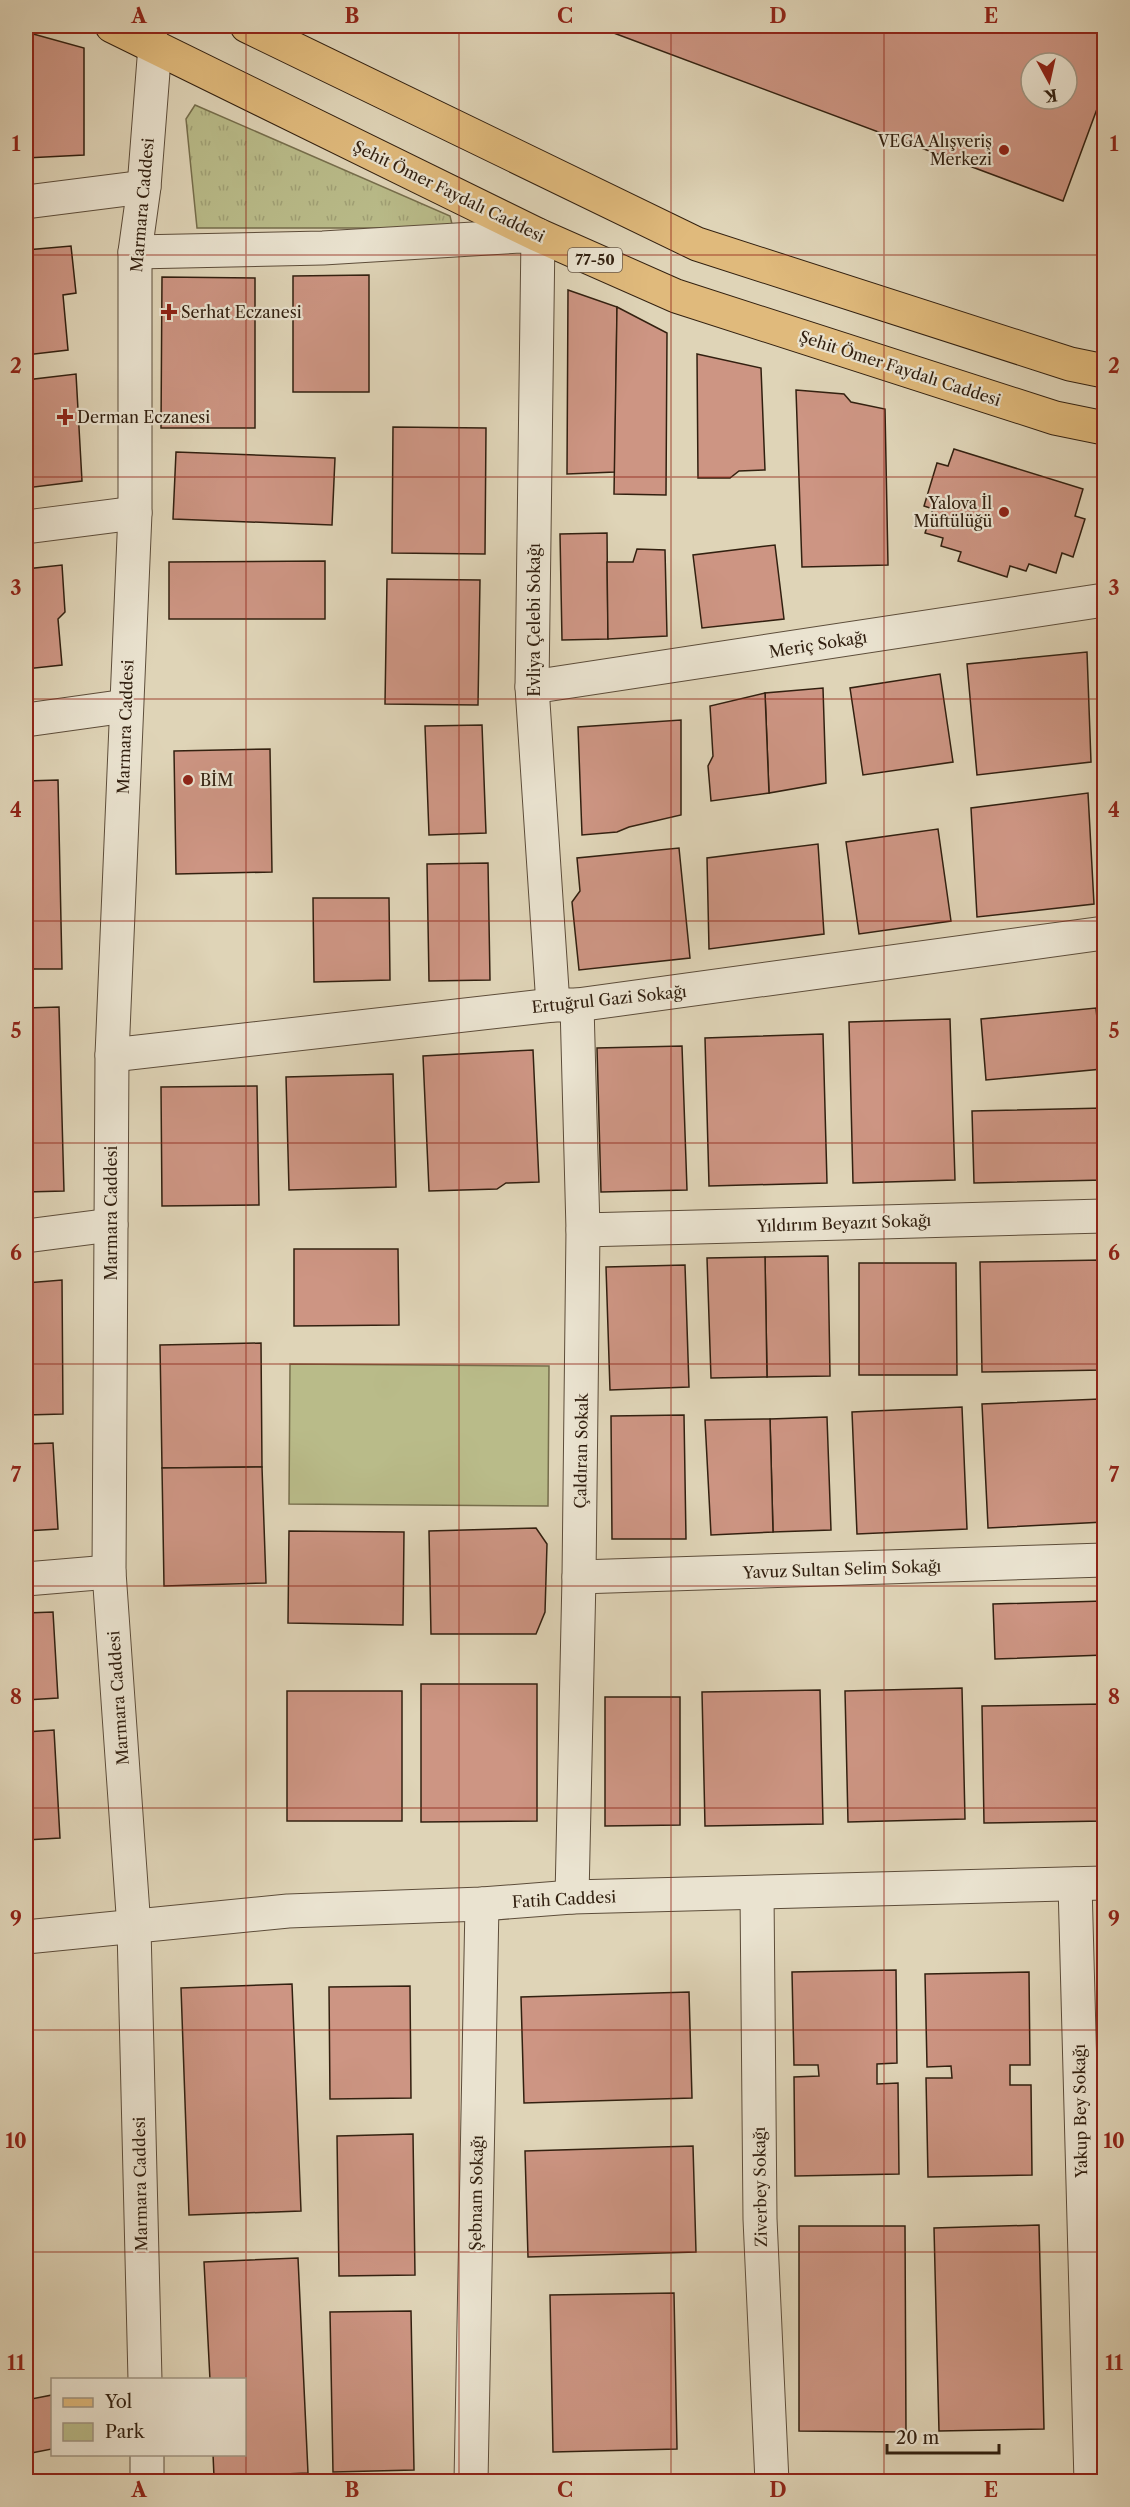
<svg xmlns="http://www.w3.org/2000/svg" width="1130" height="2507" font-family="'Libre Caslon Text',serif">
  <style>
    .grass { fill: url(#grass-tufts); stroke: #766e4c; stroke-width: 1.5 }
    .park { fill: #b9bb89; stroke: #766e4c; stroke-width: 1.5 }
    .building { fill: #cd9583; stroke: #322010; stroke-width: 1.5; fill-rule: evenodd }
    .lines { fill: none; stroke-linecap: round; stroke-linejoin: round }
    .minor-casing { stroke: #5d4d3a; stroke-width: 35 }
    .primary-casing { stroke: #322010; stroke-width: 35 }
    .minor { stroke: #eae3d0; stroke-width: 33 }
    .primary { stroke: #e0ba7c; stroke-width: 33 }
    .grid { fill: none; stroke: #8f2418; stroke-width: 1.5; stroke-opacity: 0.55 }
    .poi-dot { fill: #8f2418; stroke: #eae3d0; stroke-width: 2 }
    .labels { text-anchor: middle; stroke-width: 4.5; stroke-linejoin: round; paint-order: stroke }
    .shield { fill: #eae3d0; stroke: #695a4a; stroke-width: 1.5 }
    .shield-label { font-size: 15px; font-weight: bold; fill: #322010 }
    .poi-label { font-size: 16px; fill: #322010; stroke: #eae3d0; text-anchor: start }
    .street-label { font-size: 16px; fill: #322010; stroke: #eae3d0 }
    .neatline { fill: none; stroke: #8f2418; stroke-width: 2 }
    .grid-label { font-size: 20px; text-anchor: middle; font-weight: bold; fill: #8f2418 }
  </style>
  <defs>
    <pattern id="grass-tufts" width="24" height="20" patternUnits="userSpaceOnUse" patternTransform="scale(1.5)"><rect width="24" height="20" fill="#b9bb89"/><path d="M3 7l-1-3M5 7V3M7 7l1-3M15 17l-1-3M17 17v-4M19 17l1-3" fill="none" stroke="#a0a075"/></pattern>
  </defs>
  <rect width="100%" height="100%" fill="#dfd4b7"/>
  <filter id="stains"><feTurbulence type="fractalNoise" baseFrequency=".00333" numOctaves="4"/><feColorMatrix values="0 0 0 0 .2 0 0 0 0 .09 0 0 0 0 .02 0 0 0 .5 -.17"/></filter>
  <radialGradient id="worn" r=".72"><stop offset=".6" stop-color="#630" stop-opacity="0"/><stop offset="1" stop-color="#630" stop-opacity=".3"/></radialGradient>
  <polygon class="grass" points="195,105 450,216 453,228 197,228 186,119"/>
  <polygon class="park" points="290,1364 549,1366 548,1506 289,1504"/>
  <g class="building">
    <path d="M 595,26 L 1104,26 L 1104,90 L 1063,201 ZM 1031,63 L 1067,63 L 1067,99 L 1031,99 Z"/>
    <polygon points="26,32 84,48 84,155 26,158"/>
    <polygon points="71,246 76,293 63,295 68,350 26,355 26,250"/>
    <polygon points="369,275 369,392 293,392 293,276"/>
    <polygon points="162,277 255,278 255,428 161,428"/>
    <polygon points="568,290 617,307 615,472 567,474"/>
    <polygon points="617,307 667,333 666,495 614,494"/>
    <polygon points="697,354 761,368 765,470 739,471 730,478 698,478"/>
    <polygon points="76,374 82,481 26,488 26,380"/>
    <polygon points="796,390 844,394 851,402 885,409 888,565 802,567"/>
    <polygon points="393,427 486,428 485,554 392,553"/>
    <polygon points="954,449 1083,489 1075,516 1085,519 1073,557 1062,553 1056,573 1029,564 1026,571 1010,566 1007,577 958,561 961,552 941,546 943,538 925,533 933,509 924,506 937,463 948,466"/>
    <polygon points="176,452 335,458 332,525 173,519"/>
    <polygon points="607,533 608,639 562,640 560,534"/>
    <polygon points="775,545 784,619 702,628 693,555"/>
    <polygon points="637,549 665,550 667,636 608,639 607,562 633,562"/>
    <polygon points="325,561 325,619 169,619 169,562"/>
    <polygon points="62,565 65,612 58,619 62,665 26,669 26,569"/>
    <polygon points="387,579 480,580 478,705 385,704"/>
    <polygon points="1087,652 1091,762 977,775 967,664"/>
    <polygon points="940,674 953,762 863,775 850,688"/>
    <polygon points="823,688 826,783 769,793 765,693"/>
    <polygon points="765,693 769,793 711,801 708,766 713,756 710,706"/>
    <polygon points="681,720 681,815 629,827 617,832 582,835 578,727"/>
    <polygon points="482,725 486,833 429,835 425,726"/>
    <polygon points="270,749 272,872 176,874 174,751"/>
    <polygon points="58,780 62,969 26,969 26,781"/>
    <polygon points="1088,793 1094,904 977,917 971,808"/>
    <polygon points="938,829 951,921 859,934 846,842"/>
    <polygon points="818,844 824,934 709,949 707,858"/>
    <polygon points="679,848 690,958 579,970 572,902 580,891 577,858"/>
    <polygon points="488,863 490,980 429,981 427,864"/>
    <polygon points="313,898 389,898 390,980 314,982"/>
    <polygon points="59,1007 64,1191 26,1192 26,1008"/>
    <polygon points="1096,1008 1102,1069 986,1080 981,1019"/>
    <polygon points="950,1019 955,1180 853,1183 849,1022"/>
    <polygon points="823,1034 827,1183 709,1186 705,1038"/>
    <polygon points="682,1046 687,1190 601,1192 597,1048"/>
    <polygon points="533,1050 539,1182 506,1183 497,1189 429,1191 423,1056"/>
    <polygon points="393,1074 396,1187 289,1190 286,1077"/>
    <polygon points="257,1086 259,1205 162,1206 161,1087"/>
    <polygon points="1104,1108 1104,1180 974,1183 972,1111"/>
    <polygon points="294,1249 398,1249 399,1325 294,1326"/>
    <polygon points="828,1256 830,1376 767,1377 765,1257"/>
    <polygon points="765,1257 767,1377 711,1378 707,1258"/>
    <polygon points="1103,1260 1104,1370 982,1372 980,1262"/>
    <polygon points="859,1263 956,1263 957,1375 859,1375"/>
    <polygon points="685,1265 689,1387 610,1390 606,1267"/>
    <polygon points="62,1280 63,1414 26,1415 26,1283"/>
    <polygon points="261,1343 262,1467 162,1468 160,1345"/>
    <polygon points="1100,1399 1104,1522 988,1528 982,1404"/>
    <polygon points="962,1407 967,1529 857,1534 852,1412"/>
    <polygon points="684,1415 686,1539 612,1539 611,1416"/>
    <polygon points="827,1417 831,1530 773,1532 770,1419"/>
    <polygon points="770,1419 773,1532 711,1535 705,1420"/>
    <polygon points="53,1443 58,1529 26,1531 26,1444"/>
    <polygon points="262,1467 266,1583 164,1586 162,1468"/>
    <polygon points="536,1528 547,1544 545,1612 536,1634 431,1634 429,1531"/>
    <polygon points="289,1531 404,1532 403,1625 288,1623"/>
    <polygon points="1104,1601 1104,1655 995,1659 993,1604"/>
    <polygon points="53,1612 58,1698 26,1700 26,1613"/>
    <polygon points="421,1684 537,1684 537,1821 421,1822"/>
    <polygon points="962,1688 965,1819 848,1822 845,1691"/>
    <polygon points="820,1690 823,1824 705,1826 702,1692"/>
    <rect x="287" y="1691" width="115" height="130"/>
    <polygon points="605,1697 680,1697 680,1825 605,1826"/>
    <polygon points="1104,1704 1104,1821 984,1823 982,1706"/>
    <polygon points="54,1730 60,1838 26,1840 26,1732"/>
    <polygon points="896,1970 897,2063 877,2064 877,2084 898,2083 899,2174 795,2176 794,2077 819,2076 818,2065 794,2065 792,1972"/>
    <polygon points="1029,1972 1030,2065 1010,2065 1010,2085 1031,2085 1032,2175 928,2177 926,2078 952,2078 951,2066 927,2067 925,1974"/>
    <polygon points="292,1984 301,2211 189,2215 181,1988"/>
    <polygon points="410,1986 411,2098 330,2099 329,1987"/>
    <polygon points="689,1992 692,2098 524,2103 521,1997"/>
    <polygon points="413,2134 415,2275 339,2276 337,2136"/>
    <polygon points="693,2146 696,2252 528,2257 525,2151"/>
    <polygon points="1039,2225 1044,2429 939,2431 934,2228"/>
    <polygon points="799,2226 905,2226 906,2432 799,2431"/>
    <polygon points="298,2258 308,2473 214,2477 213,2454 244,2454 244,2380 210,2380 204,2262"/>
    <polygon points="674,2293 677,2449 553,2452 550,2295"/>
    <polygon points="411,2311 414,2470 333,2472 330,2312"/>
    <polygon points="52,2395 52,2449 26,2454 26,2400"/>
  </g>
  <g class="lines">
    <g class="minor-casing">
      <g id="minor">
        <polyline points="26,202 144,187"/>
        <polyline points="135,252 323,248 538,235 532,687 553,1005"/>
        <polyline points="26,527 135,513"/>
        <polyline points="532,687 1104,600"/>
        <polyline points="26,720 126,706"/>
        <polyline points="112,1055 553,1005 577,1005 1104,933"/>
        <polyline points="583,1230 1104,1216"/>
        <polyline points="26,1236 111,1225"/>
        <polyline points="579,1577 1104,1560"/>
        <polyline points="26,1579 109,1572"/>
        <polyline points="1075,1884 1091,2482"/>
        <polyline points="757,1893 760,2219 772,2482"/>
        <polyline points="572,1897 579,1577 583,1230 577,1005"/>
        <polyline points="26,1937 288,1911 482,1904 572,1897 1104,1883"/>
        <polyline points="145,2380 134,1928 109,1572 112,1055 135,513 135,252 144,187 155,46"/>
        <polyline points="147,2454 147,2482"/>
        <polyline points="471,2482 482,1904"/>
      </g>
    </g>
    <g class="primary-casing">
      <g id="primary">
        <polyline points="112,26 538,235 676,296 1055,418 1104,428"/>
        <polyline points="247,26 697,244 1070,364 1104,371"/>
      </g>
    </g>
    <use href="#minor" class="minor"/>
    <use href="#primary" class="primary"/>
  </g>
  <path class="grid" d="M 246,26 L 246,2482M 459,26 L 459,2482M 671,26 L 671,2482M 884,26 L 884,2482M 26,255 L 1104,255M 26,477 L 1104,477M 26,699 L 1104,699M 26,921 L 1104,921M 26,1143 L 1104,1143M 26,1364 L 1104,1364M 26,1586 L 1104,1586M 26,1808 L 1104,1808M 26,2030 L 1104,2030M 26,2252 L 1104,2252"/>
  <g class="poi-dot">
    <circle cx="1004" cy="150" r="6"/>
    <path d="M166 303h6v6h6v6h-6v6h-6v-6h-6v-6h6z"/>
    <path d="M62 408h6v6h6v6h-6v6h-6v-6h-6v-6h6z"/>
    <circle cx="1004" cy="512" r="6"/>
    <circle cx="188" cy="780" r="6"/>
  </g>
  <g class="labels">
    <rect class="shield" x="568" y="248" width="54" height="24" rx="4.5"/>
    <g class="shield-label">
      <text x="595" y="265">77-50</text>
    </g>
    <g class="poi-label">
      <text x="992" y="147" text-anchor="end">VEGA Alışveriş<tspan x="992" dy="18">Merkezi</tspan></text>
      <text x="181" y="318">Serhat Eczanesi</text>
      <text x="77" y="423">Derman Eczanesi</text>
      <text x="992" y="509" text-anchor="end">Yalova İl<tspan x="992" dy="18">Müftülüğü</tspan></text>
      <text x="200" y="786">BİM</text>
    </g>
    <g class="street-label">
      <text transform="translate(449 191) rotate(26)" y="6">Şehit Ömer Faydalı Caddesi</text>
      <text transform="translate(142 205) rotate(-85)" y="6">Marmara Caddesi</text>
      <text transform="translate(900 368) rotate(18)" y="6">Şehit Ömer Faydalı Caddesi</text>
      <text transform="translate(534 620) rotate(-90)" y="6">Evliya Çelebi Sokağı</text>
      <text transform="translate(818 644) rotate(-9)" y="6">Meriç Sokağı</text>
      <text transform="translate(125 727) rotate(-88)" y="6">Marmara Caddesi</text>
      <text transform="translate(609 999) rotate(-6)" y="6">Ertuğrul Gazi Sokağı</text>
      <text transform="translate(111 1213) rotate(-90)" y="6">Marmara Caddesi</text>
      <text transform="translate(844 1223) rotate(-2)" y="6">Yıldırım Beyazıt Sokağı</text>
      <text transform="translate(581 1451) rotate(-89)" y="6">Çaldıran Sokak</text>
      <text transform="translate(842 1569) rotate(-2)" y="6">Yavuz Sultan Selim Sokağı</text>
      <text transform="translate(118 1698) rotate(-94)" y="6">Marmara Caddesi</text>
      <text transform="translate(564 1899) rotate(-3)" y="6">Fatih Caddesi</text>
      <text transform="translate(1080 2111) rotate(-91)" y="6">Yakup Bey Sokağı</text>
      <text transform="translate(140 2184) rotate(-91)" y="6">Marmara Caddesi</text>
      <text transform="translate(760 2187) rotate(-91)" y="6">Ziverbey Sokağı</text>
      <text transform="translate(476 2193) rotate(-89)" y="6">Şebnam Sokağı</text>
    </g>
  </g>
  <rect width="1130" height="2507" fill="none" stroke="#dfd4b7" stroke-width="66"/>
  <rect x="51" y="2378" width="195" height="78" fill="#eae3d0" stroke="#a09583" stroke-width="1.5"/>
  <rect x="63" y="2398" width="30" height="9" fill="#e0ba7c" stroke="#a09583" stroke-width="1.5"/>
  <text x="105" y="2408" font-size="18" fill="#322010">Yol</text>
  <rect x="63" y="2423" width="30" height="18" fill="#b9bb89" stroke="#a09583" stroke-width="1.5"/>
  <text x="105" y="2438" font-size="18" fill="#322010">Park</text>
  <g transform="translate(1049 81) rotate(172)"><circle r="28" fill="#eae3d0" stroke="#a09583" stroke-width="1.5"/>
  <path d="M0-4.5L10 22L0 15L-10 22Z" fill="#8f2418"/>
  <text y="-9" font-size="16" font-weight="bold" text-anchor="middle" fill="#322010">K</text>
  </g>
  <path d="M887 2444v9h112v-9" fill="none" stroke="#322010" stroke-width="3"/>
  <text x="896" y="2444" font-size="18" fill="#322010" stroke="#eae3d0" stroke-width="4.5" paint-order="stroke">20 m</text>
  <rect x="33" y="33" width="1064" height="2441" class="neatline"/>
  <g class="grid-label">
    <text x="139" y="23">A</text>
    <text x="352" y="23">B</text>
    <text x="565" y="23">C</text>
    <text x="778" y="23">D</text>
    <text x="991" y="23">E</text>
    <text x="16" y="151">1</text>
    <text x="1114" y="151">1</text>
    <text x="16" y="373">2</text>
    <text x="1114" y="373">2</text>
    <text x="16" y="595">3</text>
    <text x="1114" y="595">3</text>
    <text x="16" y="817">4</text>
    <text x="1114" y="817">4</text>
    <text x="16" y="1038">5</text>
    <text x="1114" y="1038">5</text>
    <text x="16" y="1260">6</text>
    <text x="1114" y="1260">6</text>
    <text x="16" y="1482">7</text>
    <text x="1114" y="1482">7</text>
    <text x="16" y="1704">8</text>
    <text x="1114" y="1704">8</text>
    <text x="16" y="1926">9</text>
    <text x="1114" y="1926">9</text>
    <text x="16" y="2148">10</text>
    <text x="1114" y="2148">10</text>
    <text x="16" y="2370">11</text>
    <text x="1114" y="2370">11</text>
    <text x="139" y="2497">A</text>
    <text x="352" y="2497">B</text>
    <text x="565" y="2497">C</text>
    <text x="778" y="2497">D</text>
    <text x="991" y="2497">E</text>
  </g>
  <rect width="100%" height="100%" filter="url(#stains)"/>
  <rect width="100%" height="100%" fill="url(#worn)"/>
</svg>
